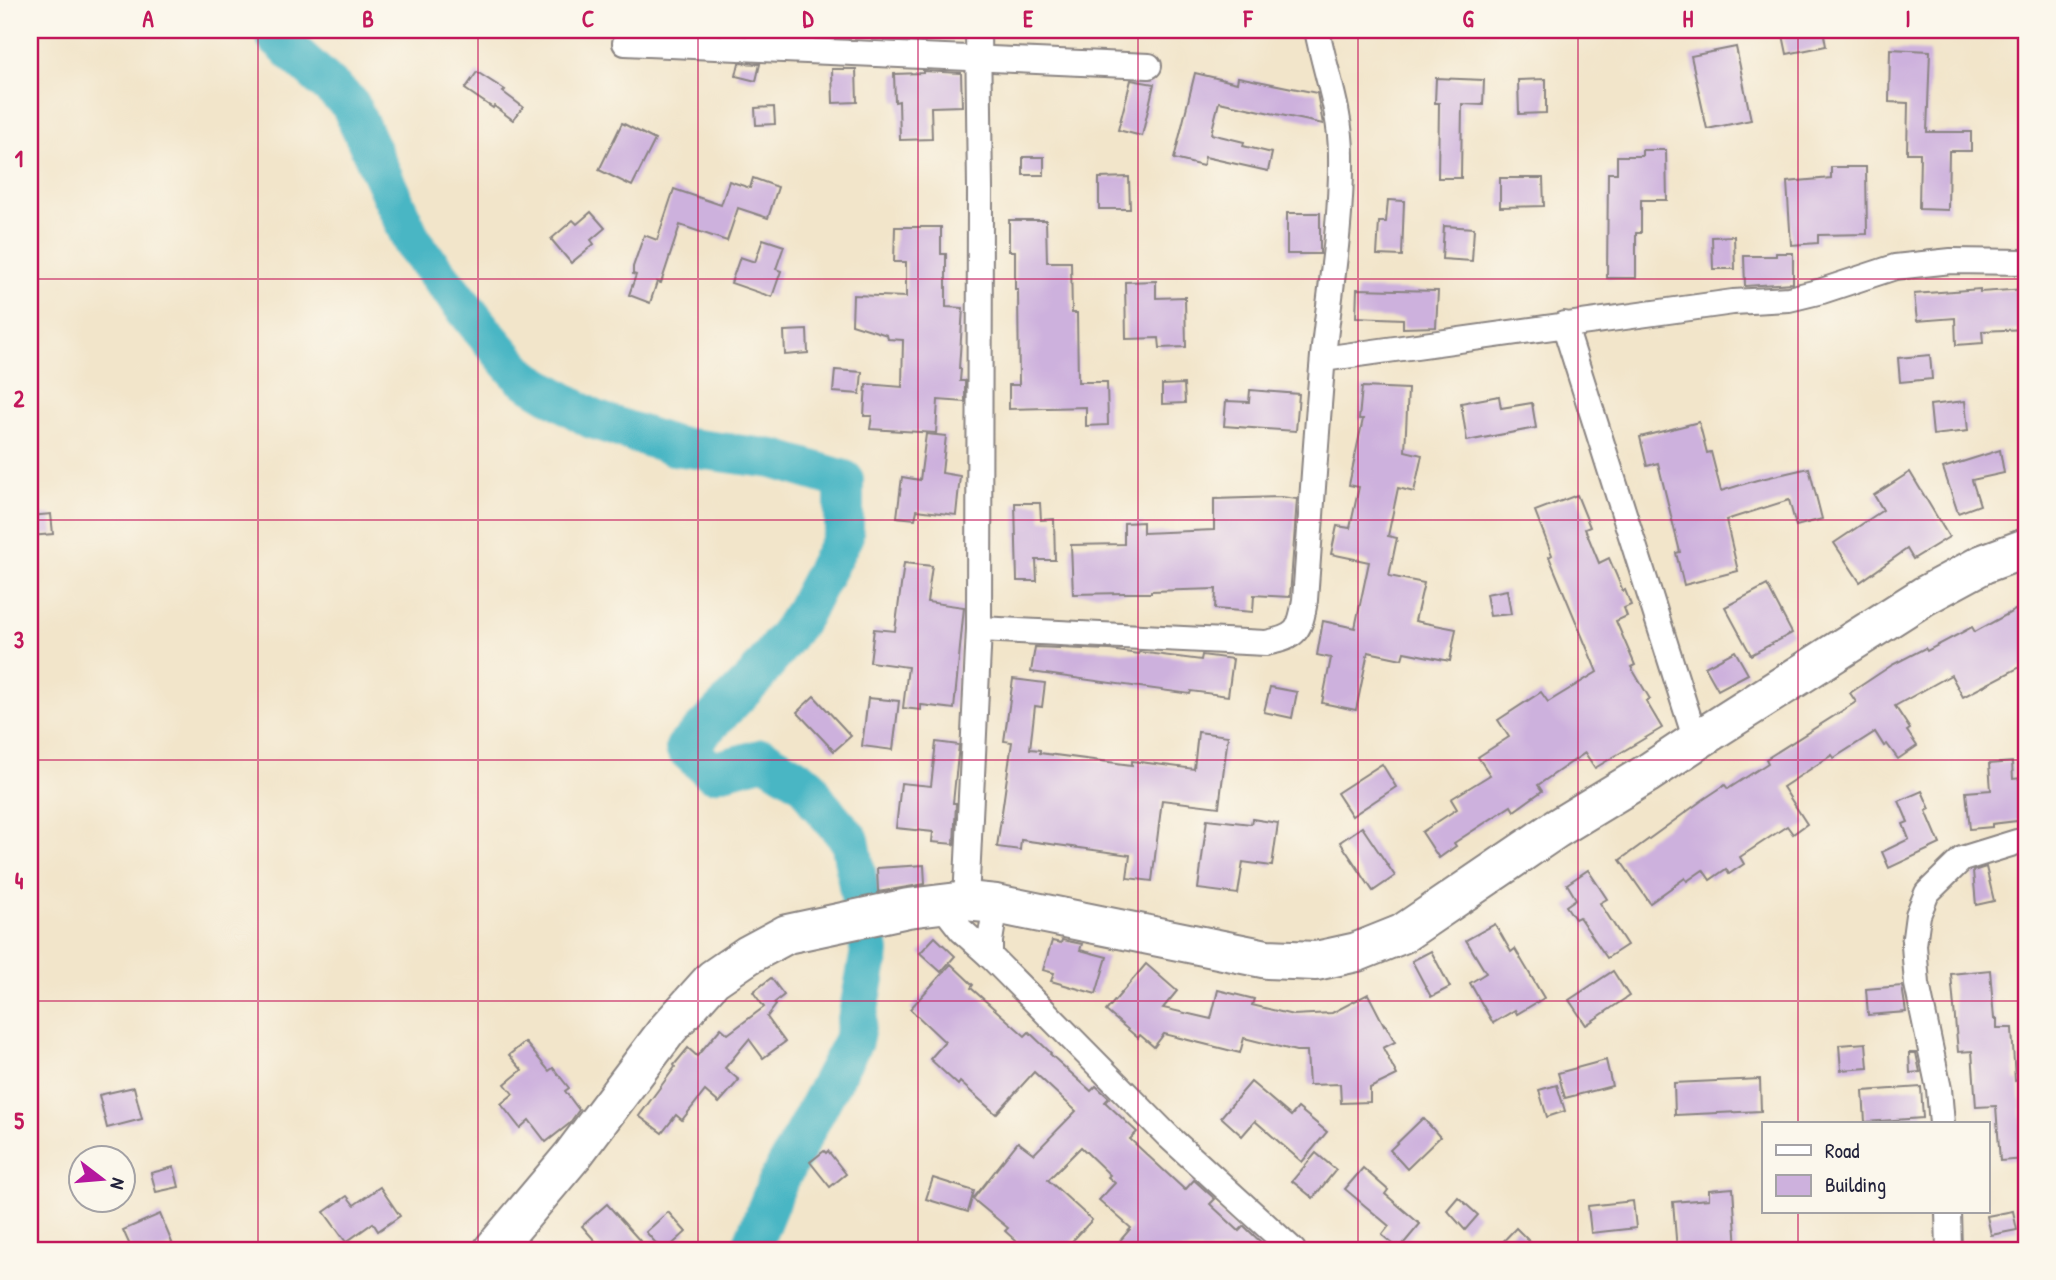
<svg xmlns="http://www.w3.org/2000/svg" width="2056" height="1280" font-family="'Patrick Hand',sans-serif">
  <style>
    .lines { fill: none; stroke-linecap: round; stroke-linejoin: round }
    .river { stroke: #48b6c4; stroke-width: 40 }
    .building { fill: #cdb1dd }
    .minor-casing { stroke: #8a8482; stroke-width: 28 }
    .trunk-casing { stroke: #8a8482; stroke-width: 42 }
    .minor { stroke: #fff; stroke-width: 24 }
    .trunk { stroke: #fff; stroke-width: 38 }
    .grid { fill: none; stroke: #c2185b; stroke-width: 2; stroke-opacity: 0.55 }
    .neatline { fill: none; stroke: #c2185b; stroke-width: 2.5 }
    .grid-label { font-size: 23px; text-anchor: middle; font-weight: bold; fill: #c2185b }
  </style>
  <rect width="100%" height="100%" fill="#fbf7ec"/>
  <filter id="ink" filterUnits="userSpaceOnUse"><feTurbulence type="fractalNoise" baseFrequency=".0143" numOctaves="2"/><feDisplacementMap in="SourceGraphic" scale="14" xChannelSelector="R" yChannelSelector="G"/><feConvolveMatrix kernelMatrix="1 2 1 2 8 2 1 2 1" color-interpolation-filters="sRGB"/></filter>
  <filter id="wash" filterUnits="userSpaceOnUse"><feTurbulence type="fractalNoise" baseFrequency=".00686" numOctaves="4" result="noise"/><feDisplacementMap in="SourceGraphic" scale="28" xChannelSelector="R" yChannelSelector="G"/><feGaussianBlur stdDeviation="1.57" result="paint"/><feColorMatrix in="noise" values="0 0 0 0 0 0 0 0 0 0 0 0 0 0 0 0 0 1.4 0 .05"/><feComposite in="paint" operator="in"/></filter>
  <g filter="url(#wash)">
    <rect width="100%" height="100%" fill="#f2e5ca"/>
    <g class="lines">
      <polyline class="river" points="272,30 277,38 350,104 413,243 482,330 522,377 592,419 674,446 774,459 844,480 844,535 801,617 755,678 685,748 712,772 764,758 808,785 818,803 850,840 870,952 853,1041 777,1184 750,1250"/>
    </g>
    <g id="blocks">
      <g class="building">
        <polygon points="1782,30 1823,30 1826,46 1787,54"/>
        <polygon points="1736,47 1751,120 1707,129 1691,56"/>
        <polygon points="1890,49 1930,51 1927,132 1971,132 1971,151 1949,151 1948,210 1919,209 1920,153 1907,153 1908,103 1889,102"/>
        <polygon points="739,63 760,64 756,81 736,76"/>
        <polygon points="832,69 856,69 857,102 833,103"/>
        <polygon points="923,71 961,73 962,106 931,107 932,139 900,140 899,101 895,102 894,74 923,73"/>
        <polygon points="477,72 505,90 503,92 523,107 513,120 494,106 493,108 465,89"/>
        <polygon points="1195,73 1237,83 1238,77 1317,93 1323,124 1219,102 1211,134 1244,142 1243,146 1272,153 1268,171 1205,157 1203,166 1174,159"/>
        <polygon points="1436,78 1484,80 1483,105 1462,104 1461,178 1438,178 1439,103 1435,103"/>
        <polygon points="1546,79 1546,113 1519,114 1518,80"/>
        <polygon points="1131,80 1154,84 1142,136 1118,130"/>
        <polygon points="774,107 775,124 756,125 755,108"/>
        <polygon points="622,123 655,140 632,186 599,170"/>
        <polygon points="1642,150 1666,150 1667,200 1641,200 1641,233 1636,233 1636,278 1607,278 1608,173 1617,173 1617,156 1642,156"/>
        <rect x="1023" y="157" width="21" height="18"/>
        <polygon points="1831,167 1866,167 1867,234 1818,235 1818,243 1791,245 1787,182 1831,178"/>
        <polygon points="1129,177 1130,209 1099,209 1099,178"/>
        <polygon points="753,178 778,187 768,218 738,208 727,241 680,225 661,283 657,282 650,303 629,295 636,275 633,274 633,267 644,235 657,240 674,189 721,205 729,181 750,188"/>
        <polygon points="1500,178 1543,178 1544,206 1500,207"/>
        <polygon points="1388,200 1404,201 1402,256 1377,255 1379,222 1386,222"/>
        <polygon points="591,212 605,228 591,240 594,244 571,263 551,239 573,220 577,224"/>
        <rect x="1287" y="213" width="33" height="41"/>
        <polygon points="1009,220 1046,220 1047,262 1071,262 1072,313 1077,313 1078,382 1107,382 1108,425 1086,426 1086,407 1009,409 1009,385 1019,385 1018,290 1015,290 1015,251 1009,251"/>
        <polygon points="1444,226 1474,228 1472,261 1442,259"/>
        <polygon points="895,227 941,227 941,254 946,254 946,307 963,308 959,369 961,369 960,381 965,381 965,402 938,400 936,433 870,429 872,416 864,416 866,384 902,387 903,340 888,339 887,335 852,324 853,295 906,297 906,262 894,262"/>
        <polygon points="1734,236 1735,269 1713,269 1712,237"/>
        <polygon points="763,239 784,246 776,269 781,271 772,297 731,283 740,257 755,262"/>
        <polygon points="1776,253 1793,253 1793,283 1745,286 1744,256 1776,256"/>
        <polygon points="1156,281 1156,298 1185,297 1186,347 1160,348 1159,338 1126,339 1125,282"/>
        <polygon points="1357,289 1438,291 1436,327 1403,328 1403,319 1356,317"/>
        <polygon points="1980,289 1980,292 2026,289 2026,329 1982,331 1983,343 1956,345 1955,318 1917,321 1914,294"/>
        <polygon points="807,330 808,353 785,355 784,331"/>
        <polygon points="1930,355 1932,379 1900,382 1898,358"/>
        <polygon points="835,370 862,372 860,394 833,392"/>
        <polygon points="1184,384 1185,403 1162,404 1162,385"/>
        <polygon points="1362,387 1408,389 1405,451 1422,455 1414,492 1398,488 1388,536 1397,538 1389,576 1424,583 1415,621 1456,629 1450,661 1404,652 1402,659 1368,652 1356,710 1322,703 1331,658 1317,655 1323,621 1355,628 1369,562 1331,554 1337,526 1350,528 1359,487 1349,485 1363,419 1359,419"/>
        <polygon points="1250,390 1299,394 1296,431 1224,426 1226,401 1249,402"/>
        <polygon points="1499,396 1501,408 1532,403 1536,428 1467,441 1461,403"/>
        <polygon points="1965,401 1968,431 1933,435 1930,405"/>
        <polygon points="1699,422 1707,453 1711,452 1721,491 1757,480 1809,468 1822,519 1796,526 1789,500 1726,520 1738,571 1684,585 1676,553 1680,552 1658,463 1647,466 1640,437"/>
        <polygon points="926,434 946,436 942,473 960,476 956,515 917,510 915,519 897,517 902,477 920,480"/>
        <polygon points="2000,450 2004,473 1972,480 1980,505 1958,513 1943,468"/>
        <polygon points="1910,472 1949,537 1913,559 1907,549 1860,582 1834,543 1883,510 1874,495"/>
        <polygon points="1577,495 1590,527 1585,529 1599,563 1609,558 1623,591 1625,590 1631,605 1624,608 1627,616 1616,621 1635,665 1631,667 1650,699 1646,701 1662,728 1595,768 1585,753 1538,785 1542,791 1514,811 1511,806 1454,843 1456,846 1439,858 1422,832 1457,809 1451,799 1490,775 1478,757 1509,737 1498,720 1541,692 1548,702 1597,672 1549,557 1552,555 1535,511"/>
        <polygon points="1282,497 1297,499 1290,597 1254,595 1253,612 1215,609 1216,589 1151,591 1151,593 1125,593 1073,594 1071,545 1124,544 1124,523 1143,522 1143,533 1214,530 1214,499"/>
        <polygon points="1015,503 1040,503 1041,520 1054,519 1055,560 1036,560 1037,581 1017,581"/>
        <polygon points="51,514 53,534 30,536 30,516"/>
        <polygon points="904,563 932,566 927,602 964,607 954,709 921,705 921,710 903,708 908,667 870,662 874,629 895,631"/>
        <polygon points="1767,585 1792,633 1751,655 1725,607"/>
        <polygon points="1507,590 1511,614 1490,616 1486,594"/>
        <polygon points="2026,604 2026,664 1963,697 1951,675 1895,706 1910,729 1907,731 1917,746 1898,759 1887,744 1884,746 1875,732 1834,758 1832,755 1783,787 1807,824 1793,834 1787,826 1740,857 1744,864 1729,874 1726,869 1710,880 1703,870 1687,881 1685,878 1650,903 1620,860 1704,799 1725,785 1728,789 1768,763 1766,759 1856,702 1850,693 1892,665 1925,648 1927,651 1972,627 1975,632"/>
        <polygon points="1035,647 1110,650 1138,654 1139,652 1201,660 1202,655 1233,659 1228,696 1191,691 1190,694 1031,672"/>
        <polygon points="1735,651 1748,674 1718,690 1705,667"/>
        <polygon points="1013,679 1045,683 1042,707 1035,706 1030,749 1040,750 1040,753 1132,765 1132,761 1194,769 1198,732 1228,736 1219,807 1162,800 1152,881 1127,878 1130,855 1021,840 1020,850 997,847 1012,742 1004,741"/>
        <polygon points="1270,687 1297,692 1292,718 1264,712"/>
        <polygon points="814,696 851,736 834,751 797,712"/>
        <polygon points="868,698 899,701 893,750 862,746"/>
        <polygon points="936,742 959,745 953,803 956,803 954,844 932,842 933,832 896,828 901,783 931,786"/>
        <polygon points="2012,762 2013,779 2021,778 2025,820 1992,824 1992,827 1970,829 1966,792 1991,790 1989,764"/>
        <polygon points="1382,764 1396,787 1352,816 1337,793"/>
        <polygon points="1922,791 1930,809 1926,811 1940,844 1889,868 1882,852 1909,839 1903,824 1908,822 1899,801"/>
        <polygon points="1207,819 1251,824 1252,819 1278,823 1272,866 1243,862 1238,894 1198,889"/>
        <polygon points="1362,827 1395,876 1373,891 1340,842"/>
        <polygon points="924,865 925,884 878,892 877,868"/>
        <polygon points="1986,867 1994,901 1976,905 1973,871"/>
        <polygon points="1588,870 1607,899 1600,903 1627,945 1607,958 1579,917 1575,919 1566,906 1576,899 1567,884"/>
        <polygon points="1495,924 1511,952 1515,949 1544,998 1517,1014 1515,1010 1493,1023 1470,983 1486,973 1466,940"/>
        <polygon points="935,937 955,956 941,972 920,953"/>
        <polygon points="1062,940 1082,944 1080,950 1107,957 1096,994 1051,981 1054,973 1043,970 1052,941 1061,943"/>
        <polygon points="1431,951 1450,987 1431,997 1412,961"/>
        <polygon points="951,964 973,985 971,988 1025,1036 1029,1032 1051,1053 1050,1054 1091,1091 1096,1086 1109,1098 1105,1102 1137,1132 1130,1139 1185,1190 1194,1180 1215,1199 1210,1204 1239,1231 1244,1226 1269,1250 1112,1250 1131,1228 1099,1200 1115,1183 1108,1177 1110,1175 1081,1147 1048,1180 1092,1220 1064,1250 1026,1250 1005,1231 1008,1228 973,1199 1018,1142 1034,1154 1076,1111 1034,1072 996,1114 960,1082 958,1085 930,1059 945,1042 910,1009"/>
        <polygon points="1146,964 1177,991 1163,1008 1211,1019 1218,990 1254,999 1252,1005 1293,1015 1332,1013 1368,994 1384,1025 1385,1024 1395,1042 1383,1048 1397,1075 1370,1088 1370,1102 1341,1103 1340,1084 1309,1085 1307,1051 1296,1051 1244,1038 1240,1053 1164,1034 1154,1047 1140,1035 1138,1038 1106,1011"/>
        <polygon points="1990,970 1994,1019 1997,1019 1997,1028 2012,1028 2015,1081 2019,1080 2022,1125 2026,1124 2026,1159 2000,1161 1996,1106 1976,1107 1972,1051 1958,1052 1951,974"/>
        <polygon points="1613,971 1629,996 1586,1025 1569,1000"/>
        <polygon points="771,978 784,995 774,1003 776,1005 767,1017 785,1042 763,1058 749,1039 725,1068 739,1080 719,1103 705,1091 682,1120 676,1115 662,1133 639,1116 675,1067 674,1065 688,1048 697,1056 721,1028 728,1034 764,1007 753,992"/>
        <polygon points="1902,986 1906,1012 1868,1015 1866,989"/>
        <polygon points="525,1042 549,1071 553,1068 569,1088 565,1091 579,1110 569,1124 546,1142 529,1120 520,1128 501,1104 513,1094 505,1084 522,1070 509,1055"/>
        <polygon points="1866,1043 1868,1068 1841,1070 1839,1045"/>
        <polygon points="1909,1053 1916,1053 1920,1072 1910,1073"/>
        <polygon points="1606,1060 1612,1086 1565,1098 1558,1073"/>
        <polygon points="1760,1079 1761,1111 1675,1115 1674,1083"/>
        <polygon points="1251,1082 1291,1116 1298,1108 1327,1132 1302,1162 1255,1121 1242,1136 1221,1117"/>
        <polygon points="1557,1085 1565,1111 1547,1117 1539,1090"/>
        <polygon points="134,1087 142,1119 107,1128 99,1095"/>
        <polygon points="1921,1087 1923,1118 1865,1122 1863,1091"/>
        <polygon points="1423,1118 1440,1137 1407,1169 1390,1150"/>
        <polygon points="824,1151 826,1153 828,1151 846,1174 830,1187 810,1162"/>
        <polygon points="1316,1153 1336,1170 1313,1198 1292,1181"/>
        <polygon points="174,1167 179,1187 156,1192 151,1173"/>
        <polygon points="1363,1168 1388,1190 1385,1194 1420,1224 1399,1249 1382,1235 1389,1226 1345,1189"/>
        <polygon points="933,1178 974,1191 968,1212 926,1199"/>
        <polygon points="380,1187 400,1216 378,1231 373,1223 346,1242 324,1212 347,1196 354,1205"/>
        <polygon points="1733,1188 1737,1250 1677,1250 1673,1202 1709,1199 1709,1190"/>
        <polygon points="1458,1197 1478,1215 1465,1230 1447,1210"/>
        <polygon points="1633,1201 1636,1228 1591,1233 1588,1206"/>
        <polygon points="607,1204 641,1242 632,1250 603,1250 582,1226"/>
        <polygon points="2013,1211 2017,1230 1991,1235 1987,1216"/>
        <polygon points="668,1212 686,1232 666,1250 662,1250 646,1232"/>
        <polygon points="160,1214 173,1245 161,1250 132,1250 123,1230"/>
        <polygon points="1516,1228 1538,1250 1495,1250"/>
      </g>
    </g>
  </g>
  <g filter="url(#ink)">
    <use href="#blocks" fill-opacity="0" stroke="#8a8482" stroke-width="2"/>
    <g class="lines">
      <g class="minor-casing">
        <g id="minor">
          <polyline points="625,43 1149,66"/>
          <polyline points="1564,324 1696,741"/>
          <polyline points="1323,359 1733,302 1789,299 1822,291 1895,267 1951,261 2026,262"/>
          <path d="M 979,629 L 1266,643 C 1297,637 1300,631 1305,600 C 1311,519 1316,437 1323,356 C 1330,290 1342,222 1341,155 C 1341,111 1325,72 1317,30"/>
          <polyline points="966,901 979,629 980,190 978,30"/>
          <polyline points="940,903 961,930 990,956 1169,1137 1293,1250"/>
          <polyline points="990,956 990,941 996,904"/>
          <polyline points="1942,1124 1939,1089 1917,984 1914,945 1918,915 1927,893 1962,859 2017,842 2026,841"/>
          <polyline points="1948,1212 1949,1250"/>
        </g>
      </g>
      <g class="trunk-casing">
        <polyline id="trunk" points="493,1250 573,1155 668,1029 713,979 748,955 787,934 908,908 966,901 996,904 1267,959 1316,961 1357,952 1402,934 1556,829 1648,773 1696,741 1924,596 1983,564 2026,548"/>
      </g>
      <use href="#minor" class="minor"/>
      <use href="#trunk" class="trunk"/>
    </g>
  </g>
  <path class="grid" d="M 258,30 L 258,1250M 478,30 L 478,1250M 698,30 L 698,1250M 918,30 L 918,1250M 1138,30 L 1138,1250M 1358,30 L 1358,1250M 1578,30 L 1578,1250M 1798,30 L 1798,1124M 30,279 L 2026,279M 30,520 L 2026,520M 30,760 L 2026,760M 30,1001 L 2026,1001M 1798,1212 L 1798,1250"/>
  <rect width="2056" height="1280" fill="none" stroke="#fbf7ec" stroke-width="77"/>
  <rect x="1762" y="1122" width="228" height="91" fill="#fbf7ec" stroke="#a4a2a5" stroke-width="2"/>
  <rect x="1776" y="1145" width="35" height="10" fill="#ffffff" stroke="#a4a2a5" stroke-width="2"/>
  <text x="1825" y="1158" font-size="21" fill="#22223b">Road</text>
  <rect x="1776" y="1175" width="35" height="21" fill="#cdb1dd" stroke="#a4a2a5" stroke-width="2"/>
  <text x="1825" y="1192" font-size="21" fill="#22223b">Building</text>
  <g transform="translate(102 1179) rotate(106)"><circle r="33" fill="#fbf7ec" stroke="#a4a2a5" stroke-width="2"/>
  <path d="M0-5L12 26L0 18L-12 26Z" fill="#b5179e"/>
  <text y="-10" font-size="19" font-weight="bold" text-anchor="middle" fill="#22223b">N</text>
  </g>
  <rect x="38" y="38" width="1980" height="1204" class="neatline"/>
  <g class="grid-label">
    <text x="148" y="27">A</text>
    <text x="368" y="27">B</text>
    <text x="588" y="27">C</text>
    <text x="808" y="27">D</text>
    <text x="1028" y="27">E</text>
    <text x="1248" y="27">F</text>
    <text x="1468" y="27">G</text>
    <text x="1688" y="27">H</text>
    <text x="1908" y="27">I</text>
    <text x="19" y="167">1</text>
    <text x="19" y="407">2</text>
    <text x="19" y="648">3</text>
    <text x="19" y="889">4</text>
    <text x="19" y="1129">5</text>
  </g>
</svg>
